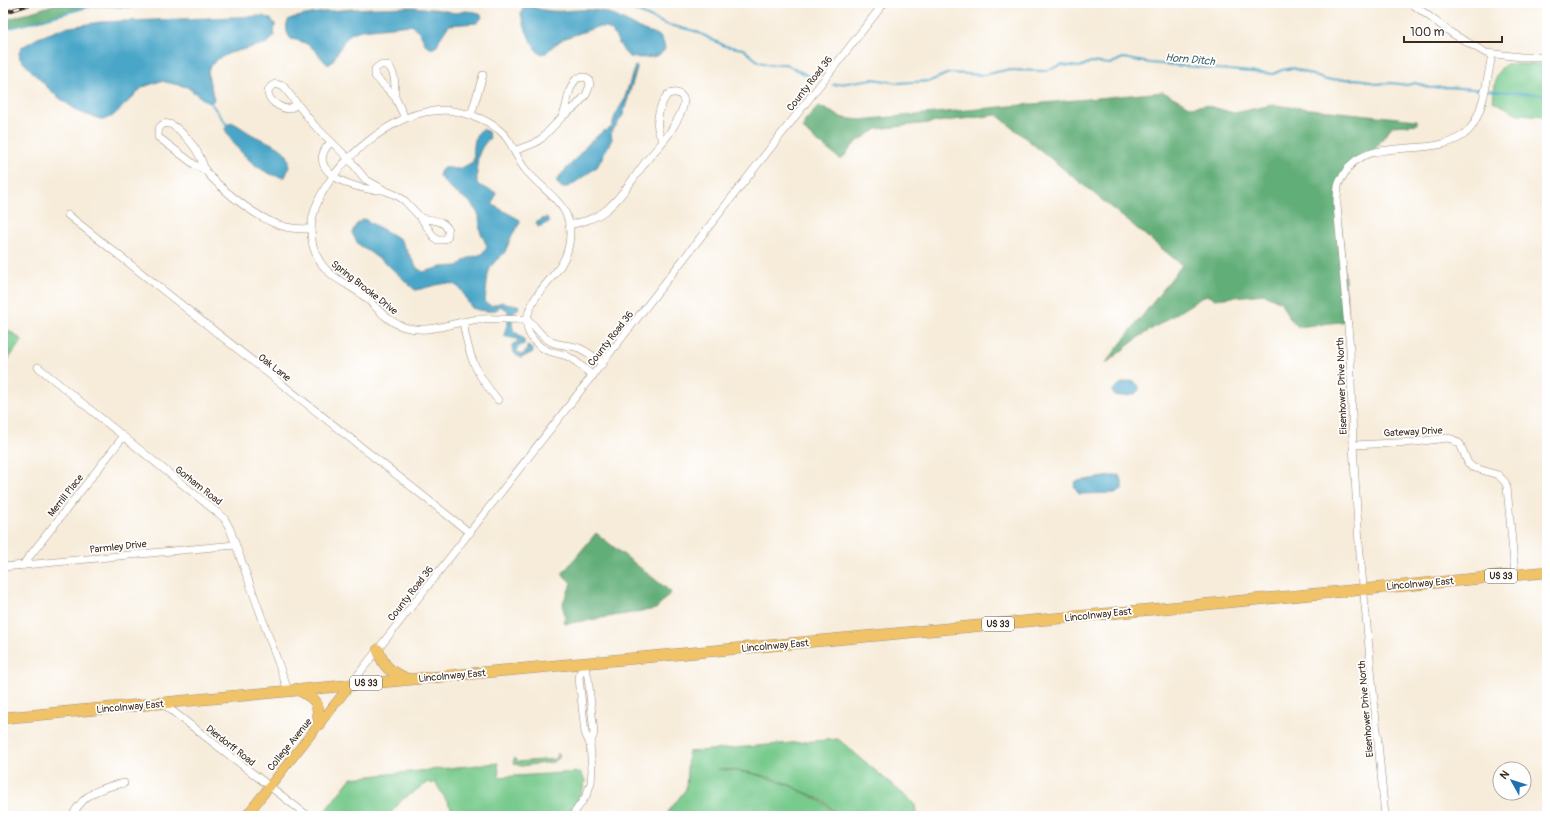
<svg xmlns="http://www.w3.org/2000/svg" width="1550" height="819" font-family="Pangolin,sans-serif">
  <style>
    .green { fill: #78ca8d; stroke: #5a7a56 }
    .forest { fill: #62ae78; stroke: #4e6c4b }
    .water { fill: #49a6c8; stroke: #426873 }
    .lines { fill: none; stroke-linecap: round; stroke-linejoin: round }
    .stream { stroke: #49a6c8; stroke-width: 2 }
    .minor-casing { stroke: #998b7c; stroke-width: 8 }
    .major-casing { stroke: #998b7c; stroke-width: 10 }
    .highway-casing { stroke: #998b7c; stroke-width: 12 }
    .minor { stroke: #fff; stroke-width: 7 }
    .major { stroke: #f1c369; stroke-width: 9 }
    .highway { stroke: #f1c369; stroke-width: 11 }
    .rail-casing { stroke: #3b2a1e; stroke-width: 3.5 }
    .rail { stroke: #fff; stroke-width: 2; stroke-dasharray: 6; stroke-linecap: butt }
    .labels { text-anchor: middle; stroke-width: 3.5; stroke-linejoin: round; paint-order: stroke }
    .shield { fill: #fff; stroke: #766a62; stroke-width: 1 }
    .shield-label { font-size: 9px; font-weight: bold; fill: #3b2a1e }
    .street-label { font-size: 10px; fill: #3b2a1e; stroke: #fff }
    .water-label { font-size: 11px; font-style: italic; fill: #41626a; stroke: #fff }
  </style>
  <rect width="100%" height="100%" fill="#fff"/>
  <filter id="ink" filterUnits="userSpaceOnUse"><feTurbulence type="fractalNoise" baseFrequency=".025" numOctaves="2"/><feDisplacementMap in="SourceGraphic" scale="8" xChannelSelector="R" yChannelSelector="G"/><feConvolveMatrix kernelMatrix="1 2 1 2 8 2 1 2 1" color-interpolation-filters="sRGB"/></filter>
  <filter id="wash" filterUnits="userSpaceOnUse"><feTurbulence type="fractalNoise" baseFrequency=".012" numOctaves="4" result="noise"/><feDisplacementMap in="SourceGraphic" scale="16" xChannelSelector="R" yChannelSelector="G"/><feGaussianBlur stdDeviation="0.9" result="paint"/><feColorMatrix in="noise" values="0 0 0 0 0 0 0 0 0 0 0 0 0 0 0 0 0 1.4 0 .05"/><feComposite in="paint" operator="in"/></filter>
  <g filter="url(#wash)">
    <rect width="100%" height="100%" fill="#f7ecda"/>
    <g class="green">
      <path d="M 1507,64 L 1547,64 L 1547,116 L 1518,114 L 1493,101 C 1495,88 1494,70 1507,64 Z"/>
      <polygon points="3,326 22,340 3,367"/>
      <path d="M 838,739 L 915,804 L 916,813 L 914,816 L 839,816 C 827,802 818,797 801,791 C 797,789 794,787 790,785 C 767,775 742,770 718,769 L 751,773 L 789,785 L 819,800 L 830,808 L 837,816 L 668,816 L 668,812 L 686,789 L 688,752 Z"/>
      <polygon points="557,753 559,755 559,758 553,762 521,766 515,764 513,761 515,758 518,762 556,759"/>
      <path d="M 498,763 L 499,777 L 580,772 L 585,780 C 583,794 576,805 567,816 L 456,816 L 435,782 L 432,784 L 428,782 L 402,800 L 388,816 L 321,816 L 351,778 Z"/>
    </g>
    <g class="forest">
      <polygon points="59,3 139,3 131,7 96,5 3,30 3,21"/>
      <polygon points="1163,92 1192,107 1205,105 1234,113 1272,105 1417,120 1418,124 1392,126 1372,153 1356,160 1338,186 1348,321 1298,327 1288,316 1281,302 1264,294 1215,299 1206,295 1139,337 1105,364 1182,265 997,115 877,129 855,143 841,160 808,134 803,128 805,121 819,106 843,118 859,120"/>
      <polygon points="596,533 671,592 656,609 565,624 563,602 572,583 562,574"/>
    </g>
    <g class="water">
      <path d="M 530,6 C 556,16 570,8 595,10 C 612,11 628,24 644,30 C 648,32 654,32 658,35 C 663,38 664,44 665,49 C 659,60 640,58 629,57 L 623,50 L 612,31 L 605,27 L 597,27 L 563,39 L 553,46 L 546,53 C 543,54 540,54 537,51 C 532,46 521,20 521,13 C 522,11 523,9 524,7 Z"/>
      <path d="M 414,7 L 442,10 L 455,13 L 466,11 L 476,12 L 481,15 L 482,18 L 477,23 L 449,25 L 439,40 L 437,46 C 426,54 424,39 419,32 C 417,30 414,27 411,25 L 361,30 L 352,33 L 344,41 L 334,59 L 330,64 L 327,64 C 313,49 312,43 291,39 C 286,34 285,25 289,19 C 327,8 373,8 414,7 Z"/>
      <polygon points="263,16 271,19 275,24 274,36 268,43 230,53 216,60 209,68 208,75 214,99 212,102 208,103 187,87 161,81 143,87 113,116 103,120 79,112 54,94 20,59 19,53 22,47 38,38 64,28 100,22"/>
      <polygon points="635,66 637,66 637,68 623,115 611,133 612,139 597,167 570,186 562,188 557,183 557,179 572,163 588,144 602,132 611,128 615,116 624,100"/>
      <path d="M 231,122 C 239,125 245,131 253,135 C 271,145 300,149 285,177 C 263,178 233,148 225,129 L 227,125 Z"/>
      <path d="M 483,129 L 488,132 L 490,138 C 475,152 477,164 477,183 L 480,186 L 495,192 L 496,195 L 493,201 L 493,205 L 520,220 L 520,223 L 512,235 L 505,252 L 491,266 L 488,274 L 485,302 L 491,306 L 502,302 L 509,305 L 518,305 L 519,308 C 511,312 512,322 513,330 C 517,336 525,334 524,344 C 520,346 517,346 517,351 L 521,355 C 525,353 527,351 527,346 L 528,346 L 533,350 L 533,352 L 521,358 C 515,355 512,352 512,345 L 518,341 L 518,339 L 506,337 L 504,335 L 506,328 L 508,324 L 508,310 L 500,306 C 496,314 480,311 472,308 C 467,302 464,292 458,287 C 447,278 427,289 415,290 L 388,265 L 358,244 L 352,233 C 354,227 358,221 364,219 L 400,239 L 417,268 L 423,272 L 442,267 L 458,266 L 466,259 L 482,254 L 487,246 L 480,231 L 479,215 L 469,201 L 453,191 L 439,176 C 442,163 449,169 457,169 C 462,169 468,164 473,162 C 475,152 471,135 483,129 Z"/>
      <polygon points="547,217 549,222 538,227 536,222"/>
      <path d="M 1129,381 L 1134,382 L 1139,386 L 1139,390 C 1134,397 1122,397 1114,395 L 1112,391 L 1120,384 Z"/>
      <polygon points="1119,475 1122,481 1122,489 1115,493 1079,494 1074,486 1076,481"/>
    </g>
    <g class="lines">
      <g class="stream">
        <polyline points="186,3 203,3"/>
        <polyline points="221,3 229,5 235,3"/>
        <polyline points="273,3 276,3"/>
        <polyline points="619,3 665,24 695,31 725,46 743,49 759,62 771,65 785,64 811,77"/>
        <polyline points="3,30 96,5 131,7 139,3"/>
        <polyline points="833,85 873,79 898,83 930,81 949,73 983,75 1006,70 1045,71 1062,65 1080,67 1091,62 1110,64 1123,58 1150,63 1273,74 1282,70 1293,68 1326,80 1353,79 1365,80 1376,84 1391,83 1407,85 1415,83 1431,88 1447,87 1537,94 1547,97"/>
        <polyline points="210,102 227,125"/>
      </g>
    </g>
  </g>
  <g filter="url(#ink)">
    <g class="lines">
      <g class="minor-casing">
        <g id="minor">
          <polyline points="1411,3 1453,34 1486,53 1521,57 1547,57"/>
          <path d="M 395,97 C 395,87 396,71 387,65 L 380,65 L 375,69 L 375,76 L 395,97 L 405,118"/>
          <path d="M 297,105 L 288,109 C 276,108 258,92 275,84 L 283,86 L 314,125 L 349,159 L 365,179 L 384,190 L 398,196 L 405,201 L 421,218 L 434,237 L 437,240 L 442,240 L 447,238 C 453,221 433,220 421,218"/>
          <path d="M 445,110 C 464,112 483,117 498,129 C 512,139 515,157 525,169 C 545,194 576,204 569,244 C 564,276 533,286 527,319 C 511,320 495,318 479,319 C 454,322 429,334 404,327 C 385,321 376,305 361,294 C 346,283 329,277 319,260 C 287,205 360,138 406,118 C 419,112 431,111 445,110 Z"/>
          <polyline points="471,115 483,75"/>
          <path d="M 331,142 C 304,168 346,186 368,189 C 373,190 378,190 383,190"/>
          <path d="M 514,151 L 535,143 L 542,138 L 562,117 L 576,106 L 586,95 L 590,85 L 589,80 L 585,77 L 577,78 C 566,90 569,104 562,117"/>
          <path d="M 205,170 L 195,165 L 158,137 C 158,132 158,126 164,124 C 175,120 196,148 200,157 C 202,161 203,165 205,169 C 207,174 213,179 217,183 C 234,199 263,222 286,227 C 294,229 303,229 311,229"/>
          <polyline points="68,215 470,533"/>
          <path d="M 569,225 C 582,222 595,219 606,210 C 622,197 634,177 647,160 C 655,150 666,140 672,129 C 676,122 687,105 683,98 C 679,91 672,92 667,95 C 658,108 653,128 663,140"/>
          <path d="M 463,322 C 469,357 475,373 498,400"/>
          <polyline points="38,367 224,518 230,529 288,690"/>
          <path d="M 593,376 C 585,370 578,362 569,357 C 562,354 555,353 548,351 C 535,345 525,333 527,319 C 537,327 539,336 552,342 C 561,346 570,345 579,348 C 588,352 596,358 603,364"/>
          <polyline points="1353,445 1416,442 1446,438 1452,439 1460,444 1468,463 1472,467 1498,475 1505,482 1507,487 1515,575"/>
          <polyline points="22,566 123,437"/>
          <polyline points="3,567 235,545"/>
          <polyline points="583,662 579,678 585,733 590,744"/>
          <polyline points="350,685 884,3"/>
          <polyline points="162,703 308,816"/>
          <path d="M 72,816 C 84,793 100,788 124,783"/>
          <polyline points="572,816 586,796 591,783 592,770 590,744 594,733 588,677 583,662"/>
          <path d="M 1385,816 L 1359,543 L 1353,445 L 1350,349 L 1337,205 C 1337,199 1337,193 1338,187 C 1338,183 1341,179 1343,176 C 1364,131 1438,163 1469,130 C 1483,115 1488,75 1492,54"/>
        </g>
      </g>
      <g class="major-casing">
        <polyline id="major" points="246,816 350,685"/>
      </g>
      <g class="highway-casing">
        <g id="highway">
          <path d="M 378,650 C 384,668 390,671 407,679"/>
          <path d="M 297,689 C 318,700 318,701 319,724"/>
          <polyline points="3,718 1547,572"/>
        </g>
      </g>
      <use href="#minor" class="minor"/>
      <use href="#major" class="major"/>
      <use href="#highway" class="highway"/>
      <g class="rail-casing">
        <polyline id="rail" points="3,13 34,3"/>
      </g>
      <use href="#rail" class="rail"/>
    </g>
  </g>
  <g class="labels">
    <g class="shield">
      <rect x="1485" y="569" width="32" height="14" rx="3"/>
      <rect x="982" y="617" width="32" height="14" rx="3"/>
      <rect x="350" y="676" width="32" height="14" rx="3"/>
    </g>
    <g class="shield-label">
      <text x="1501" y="579">US 33</text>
      <text x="998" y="627">US 33</text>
      <text x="366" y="686">US 33</text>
    </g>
    <g class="street-label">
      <text transform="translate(809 83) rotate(-52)" y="4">County Road 36</text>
      <text transform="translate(365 287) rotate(38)" y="4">Spring Brooke Drive</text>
      <text transform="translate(610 338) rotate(-52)" y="4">County Road 36</text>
      <text transform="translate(275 367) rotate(38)" y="4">Oak Lane</text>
      <text transform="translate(1341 386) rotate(-92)" y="4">Eisenhower Drive North</text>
      <text transform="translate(1413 431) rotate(-3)" y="4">Gateway Drive</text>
      <text transform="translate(199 485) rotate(38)" y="4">Gorham Road</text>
      <text transform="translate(65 495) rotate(-52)" y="4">Merrill Place</text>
      <text transform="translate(118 546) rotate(-6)" y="4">Parmley Drive</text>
      <text transform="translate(1420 583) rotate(-5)" y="4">Lincolnway East</text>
      <text transform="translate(410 593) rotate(-52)" y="4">County Road 36</text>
      <text transform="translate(1098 614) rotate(-6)" y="4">Lincolnway East</text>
      <text transform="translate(775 645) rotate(-5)" y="4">Lincolnway East</text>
      <text transform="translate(452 675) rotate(-5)" y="4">Lincolnway East</text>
      <text transform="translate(130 706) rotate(-5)" y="4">Lincolnway East</text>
      <text transform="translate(1365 709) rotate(-95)" y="4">Eisenhower Drive North</text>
      <text transform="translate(289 744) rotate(-51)" y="4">College Avenue</text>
      <text transform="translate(231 745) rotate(38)" y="4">Dierdorff Road</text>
    </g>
    <g class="water-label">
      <text transform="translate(1190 59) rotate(5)" y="4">Horn Ditch</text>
    </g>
  </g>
  <rect width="1550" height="819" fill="none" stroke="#fff" stroke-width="16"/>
  <g transform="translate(1512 781) rotate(309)"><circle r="19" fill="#ffffff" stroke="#b1aaa5"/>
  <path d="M0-3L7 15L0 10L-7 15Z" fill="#1f6fb2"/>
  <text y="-6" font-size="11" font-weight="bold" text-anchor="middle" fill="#3b2a1e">N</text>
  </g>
  <path d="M1404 36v6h98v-6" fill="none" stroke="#3b2a1e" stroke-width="2"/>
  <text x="1410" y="36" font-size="12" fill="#3b2a1e" stroke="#ffffff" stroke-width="3" paint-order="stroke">100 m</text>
</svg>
